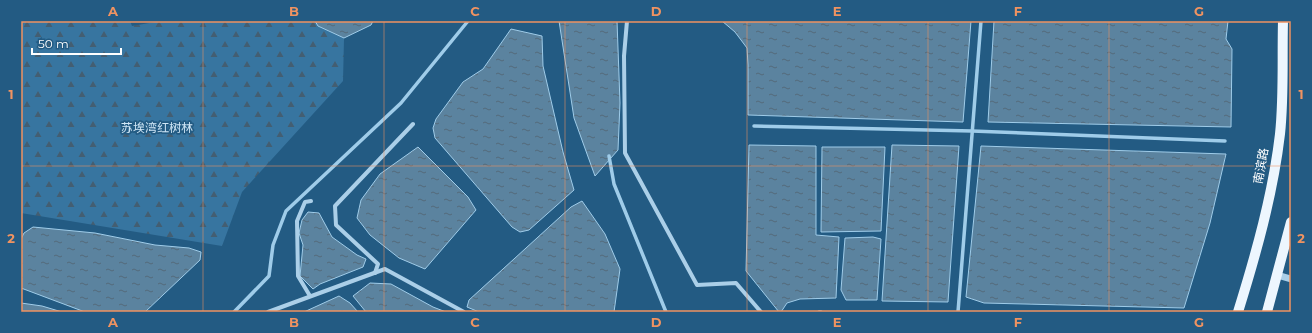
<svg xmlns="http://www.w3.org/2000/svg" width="1312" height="333" font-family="Montserrat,'Noto Sans SC',sans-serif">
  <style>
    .forest { fill: url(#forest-firs) }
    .water { fill: url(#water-ripples); stroke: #9fcce9 }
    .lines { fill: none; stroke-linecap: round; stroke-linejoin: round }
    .stream { stroke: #9fcce9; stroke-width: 3.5 }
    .minor { stroke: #abcfe8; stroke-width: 4 }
    .tertiary { stroke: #abcfe8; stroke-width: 7 }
    .primary { stroke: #edf6fe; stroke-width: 10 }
    .grid { fill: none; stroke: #f09361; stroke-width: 1; stroke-opacity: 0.55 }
    .labels { text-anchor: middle; stroke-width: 3.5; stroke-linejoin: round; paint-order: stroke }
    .park-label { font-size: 12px; fill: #cfe6f6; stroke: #235b83 }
    .street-label { font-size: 12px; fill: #fff; stroke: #235b83 }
    .neatline { fill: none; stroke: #f09361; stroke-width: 1.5 }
    .grid-label { font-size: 13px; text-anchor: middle; font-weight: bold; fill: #f09361 }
  </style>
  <defs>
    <pattern id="forest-firs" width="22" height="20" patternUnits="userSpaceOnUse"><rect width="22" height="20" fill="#3775a0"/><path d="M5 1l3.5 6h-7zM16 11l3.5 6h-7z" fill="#435e72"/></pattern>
    <pattern id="water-ripples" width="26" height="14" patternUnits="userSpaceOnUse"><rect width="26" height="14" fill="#5b839f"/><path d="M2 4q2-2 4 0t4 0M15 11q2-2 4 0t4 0" fill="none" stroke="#546a7a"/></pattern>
  </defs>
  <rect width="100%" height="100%" fill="#235b83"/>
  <polygon class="forest" points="21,21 130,21 132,26 161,21 317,21 318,26 344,38 343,81 242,192 222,246 21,213"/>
  <g class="water">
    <polygon points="315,21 373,21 371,25 344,38 318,26"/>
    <polygon points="559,21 617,21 620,103 618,150 595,176 574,118"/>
    <polygon points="722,21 971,21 963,122 748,115 748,65 747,48 735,32"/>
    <polygon points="994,21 1228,21 1226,39 1232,49 1231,127 988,122"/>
    <polygon points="511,29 542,36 543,66 563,152 574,190 529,230 520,232 512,227 435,138 433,128 436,119 463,82 483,69"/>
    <polygon points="749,145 816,146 816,235 839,237 836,298 800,299 787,303 781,312 779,312 746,271"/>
    <polygon points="892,145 959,146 948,302 882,301"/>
    <polygon points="981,146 1226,154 1210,223 1184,308 984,303 966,297"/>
    <polygon points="418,147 468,197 476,210 425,269 399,258 370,235 357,218 361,200 380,174"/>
    <polygon points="822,147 885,147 881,231 821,232"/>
    <polygon points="582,201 605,234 620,269 614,312 479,312 467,307 469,300 571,207"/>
    <polygon points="308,212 319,213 332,237 357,255 366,259 363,267 320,284 313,289 300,276 303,245 299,233 302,220"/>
    <polygon points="33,227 95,233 155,245 189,248 201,252 200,260 145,312 85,312 21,288 21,239 24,233"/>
    <polygon points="873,237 881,239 877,300 846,300 841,290 845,238"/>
    <polygon points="370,283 391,284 433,307 446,312 366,312 353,296"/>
    <polygon points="339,296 350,303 358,312 304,312"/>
    <polygon points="21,303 42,306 62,312 21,312"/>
  </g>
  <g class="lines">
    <g class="stream">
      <polyline points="754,126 972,131 1225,141"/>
      <polyline points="609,156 614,184 666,312"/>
      <polyline points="234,312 269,276 273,245 286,211 401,103 468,21"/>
      <polyline points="819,312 821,312"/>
      <polyline points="958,312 981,21"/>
    </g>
    <g class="minor">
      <polyline points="627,21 624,56 625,153 697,285 736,283 761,312"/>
      <polyline points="375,273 378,264 336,225 335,206 413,124"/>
      <polyline points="310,296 298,276 297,221 305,202 311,201"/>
      <polyline points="268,312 385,269 464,312"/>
    </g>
    <polyline class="tertiary" points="1277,275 1291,279"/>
    <g class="primary">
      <path d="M 1238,312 C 1256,254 1273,194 1280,134 C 1284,97 1282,58 1283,21"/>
      <polyline points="1267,312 1291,222"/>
    </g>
  </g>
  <path class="grid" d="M 203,21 L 203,312M 384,21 L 384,312M 565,21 L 565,312M 747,21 L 747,312M 928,21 L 928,312M 1109,21 L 1109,312M 21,166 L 1291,166"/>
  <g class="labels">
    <g class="park-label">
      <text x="157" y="132">苏埃湾红树林</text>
    </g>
    <g class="street-label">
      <text transform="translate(1261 166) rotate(-80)" y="4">南滨路</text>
    </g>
  </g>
  <rect width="1312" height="333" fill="none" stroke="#235b83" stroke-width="44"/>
  <path d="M32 48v6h89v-6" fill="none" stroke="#ffffff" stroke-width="2"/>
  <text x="38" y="48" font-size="12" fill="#ffffff" stroke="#235b83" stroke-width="3" paint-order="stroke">50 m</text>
  <rect x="22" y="22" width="1268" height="289" class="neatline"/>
  <g class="grid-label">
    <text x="113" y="16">A</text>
    <text x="294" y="16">B</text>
    <text x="475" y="16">C</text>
    <text x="656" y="16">D</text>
    <text x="837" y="16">E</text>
    <text x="1018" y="16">F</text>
    <text x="1199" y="16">G</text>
    <text x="11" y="99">1</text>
    <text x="1301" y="99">1</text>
    <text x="11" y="243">2</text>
    <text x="1301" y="243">2</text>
    <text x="113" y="327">A</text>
    <text x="294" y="327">B</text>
    <text x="475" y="327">C</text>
    <text x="656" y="327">D</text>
    <text x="837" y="327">E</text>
    <text x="1018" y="327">F</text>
    <text x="1199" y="327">G</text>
  </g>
</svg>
